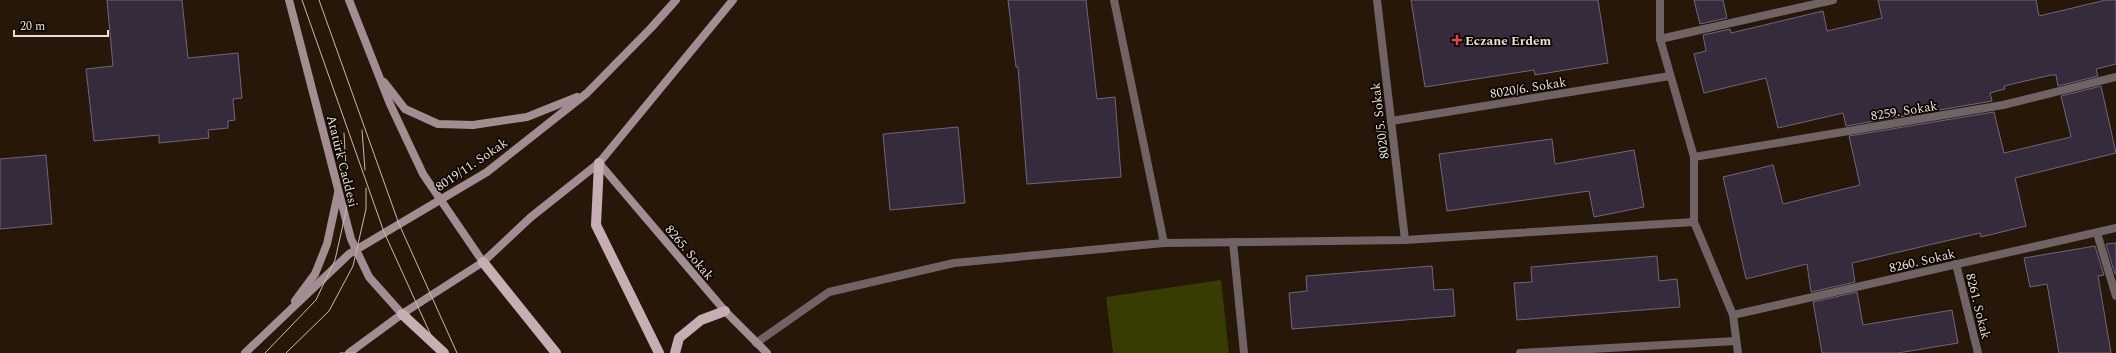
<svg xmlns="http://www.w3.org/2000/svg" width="2116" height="353" font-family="Spectral,serif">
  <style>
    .green { fill: #373c02 }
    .building { fill: #362a3d; stroke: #72657b }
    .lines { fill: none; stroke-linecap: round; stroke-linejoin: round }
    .lane { stroke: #706366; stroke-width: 8 }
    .street { stroke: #706366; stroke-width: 8 }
    .secondary { stroke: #a18d92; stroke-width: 8 }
    .primary { stroke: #c7aeb3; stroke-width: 10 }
    .tram { stroke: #c7bbb0; stroke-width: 1 }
    .health-dot { fill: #e0444e; stroke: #0b0502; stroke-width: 1.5 }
    .labels { text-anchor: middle; stroke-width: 3.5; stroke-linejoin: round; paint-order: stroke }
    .poi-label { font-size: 13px; font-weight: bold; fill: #eadfd5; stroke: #0b0502; text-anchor: start }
    .street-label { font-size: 13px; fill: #eadfd5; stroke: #0b0502 }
  </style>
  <rect width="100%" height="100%" fill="#271708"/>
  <polygon class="green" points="1221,280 1229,353 1113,353 1106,297"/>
  <g class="building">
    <polygon points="107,0 182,0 188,58 238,53 242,98 233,99 235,120 228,121 228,128 208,130 209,138 159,143 159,135 94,141 86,69 113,66"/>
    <polygon points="1008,0 1086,0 1097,99 1115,97 1121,177 1027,184 1018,67 1016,67"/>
    <polygon points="1411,0 1598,0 1608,63 1535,75 1534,70 1425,87"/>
    <polygon points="1694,0 1723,0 1727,18 1700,24"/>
    <polygon points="1878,0 2036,0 2039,16 2106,0 2116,0 2116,64 2096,69 2098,76 2058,86 2056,75 2051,75 2004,86 2005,89 1990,93 1992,101 1846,126 1843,113 1778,128 1766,78 1704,93 1694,54 1706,51 1703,35 1730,29 1731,33 1823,11 1827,31 1882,18"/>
    <polygon points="2101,86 2116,153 2015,178 2026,226 1981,237 1980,233 1852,263 1855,282 1811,292 1807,264 1746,279 1723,177 1773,165 1783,204 1860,185 1849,136 1994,112 2004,153 2071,137 2061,96"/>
    <polygon points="958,127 965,203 890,210 883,134"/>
    <polygon points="1552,139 1555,164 1634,150 1644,207 1594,217 1589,191 1447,211 1439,154"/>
    <polygon points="46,155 52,224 0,229 0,159"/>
    <polygon points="2116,243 2116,274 2115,274 2106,244"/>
    <polygon points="2095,246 2104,275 2098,276 2111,353 2059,353 2047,284 2030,287 2024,258"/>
    <polygon points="1657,256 1659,281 1677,279 1680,307 1517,320 1514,283 1532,282 1531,267"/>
    <polygon points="1432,266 1434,290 1453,289 1455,316 1292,329 1289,293 1307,291 1306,276"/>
    <polygon points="1857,292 1863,325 1952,310 1958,343 1898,353 1822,353 1813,302"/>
  </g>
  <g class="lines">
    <g class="lane">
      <polyline points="1233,242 1244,353"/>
      <polyline points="1520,353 1736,341"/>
    </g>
    <g class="street">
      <polyline points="1114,0 1164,243"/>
      <polyline points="1377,0 1405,240"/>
      <polyline points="1660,0 1660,39 1694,157 1694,222 1733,315 1738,353"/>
      <polyline points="1660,39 1833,0"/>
      <polyline points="1391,121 1670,76"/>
      <polyline points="1694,157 2003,105 2116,77"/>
      <polyline points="2097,233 2116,296"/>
      <polyline points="1956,264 1978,353"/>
      <polyline points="1733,315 2116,228"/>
      <polyline points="756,343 829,292 954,263 1164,243 1405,240 1694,222"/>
    </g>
    <g class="secondary">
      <polyline points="289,0 351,239 369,277 402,314"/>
      <polyline points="349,0 390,104 423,174 483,262"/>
      <polyline points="384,82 405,109 438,124 473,125 527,117 577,97"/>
      <polyline points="599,163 725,311 767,353"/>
      <polyline points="295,301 315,274 327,244 338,193"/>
      <polyline points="245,353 349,254 487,172 587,93 651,28 676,0"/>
      <polyline points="349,353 402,314 483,262 531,217 599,163 733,0"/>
    </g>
    <g class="primary">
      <polyline points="599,163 596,225 659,353"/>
      <polyline points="483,262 556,353"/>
      <polyline points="402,314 444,353"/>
      <polyline points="675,353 679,338 701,320 725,311"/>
    </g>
    <g class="tram">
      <polyline points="302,0 384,232 439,353"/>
      <polyline points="319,0 399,224 457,353"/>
      <polyline points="362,130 365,170"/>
      <polyline points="265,353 316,300 335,260 348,202 344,133"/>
      <polyline points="286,353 329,311 353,266 366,209 366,188"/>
      <polyline points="340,353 356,353"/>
    </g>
  </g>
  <path class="health-dot" d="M1455 34h4v4h4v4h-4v4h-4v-4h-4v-4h4z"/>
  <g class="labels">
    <g class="poi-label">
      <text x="1465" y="45">Eczane Erdem</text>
    </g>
    <g class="street-label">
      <text transform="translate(1528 87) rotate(-9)" y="5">8020/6. Sokak</text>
      <text transform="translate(1904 110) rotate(-9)" y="5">8259. Sokak</text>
      <text transform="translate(1379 121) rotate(-97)" y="5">8020/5. Sokak</text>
      <text transform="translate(343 161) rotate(76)" y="5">Atatürk Caddesi</text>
      <text transform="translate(471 164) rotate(-34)" y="5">8019/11. Sokak</text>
      <text transform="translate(690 252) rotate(50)" y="5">8265. Sokak</text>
      <text transform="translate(1922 260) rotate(-13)" y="5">8260. Sokak</text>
      <text transform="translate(1979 306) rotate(76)" y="5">8261. Sokak</text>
    </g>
  </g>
  <path d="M14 30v6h94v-6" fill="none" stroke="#eadfd5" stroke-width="2"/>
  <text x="20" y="30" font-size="12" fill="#eadfd5" stroke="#0b0502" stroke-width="3" paint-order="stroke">20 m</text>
</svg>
